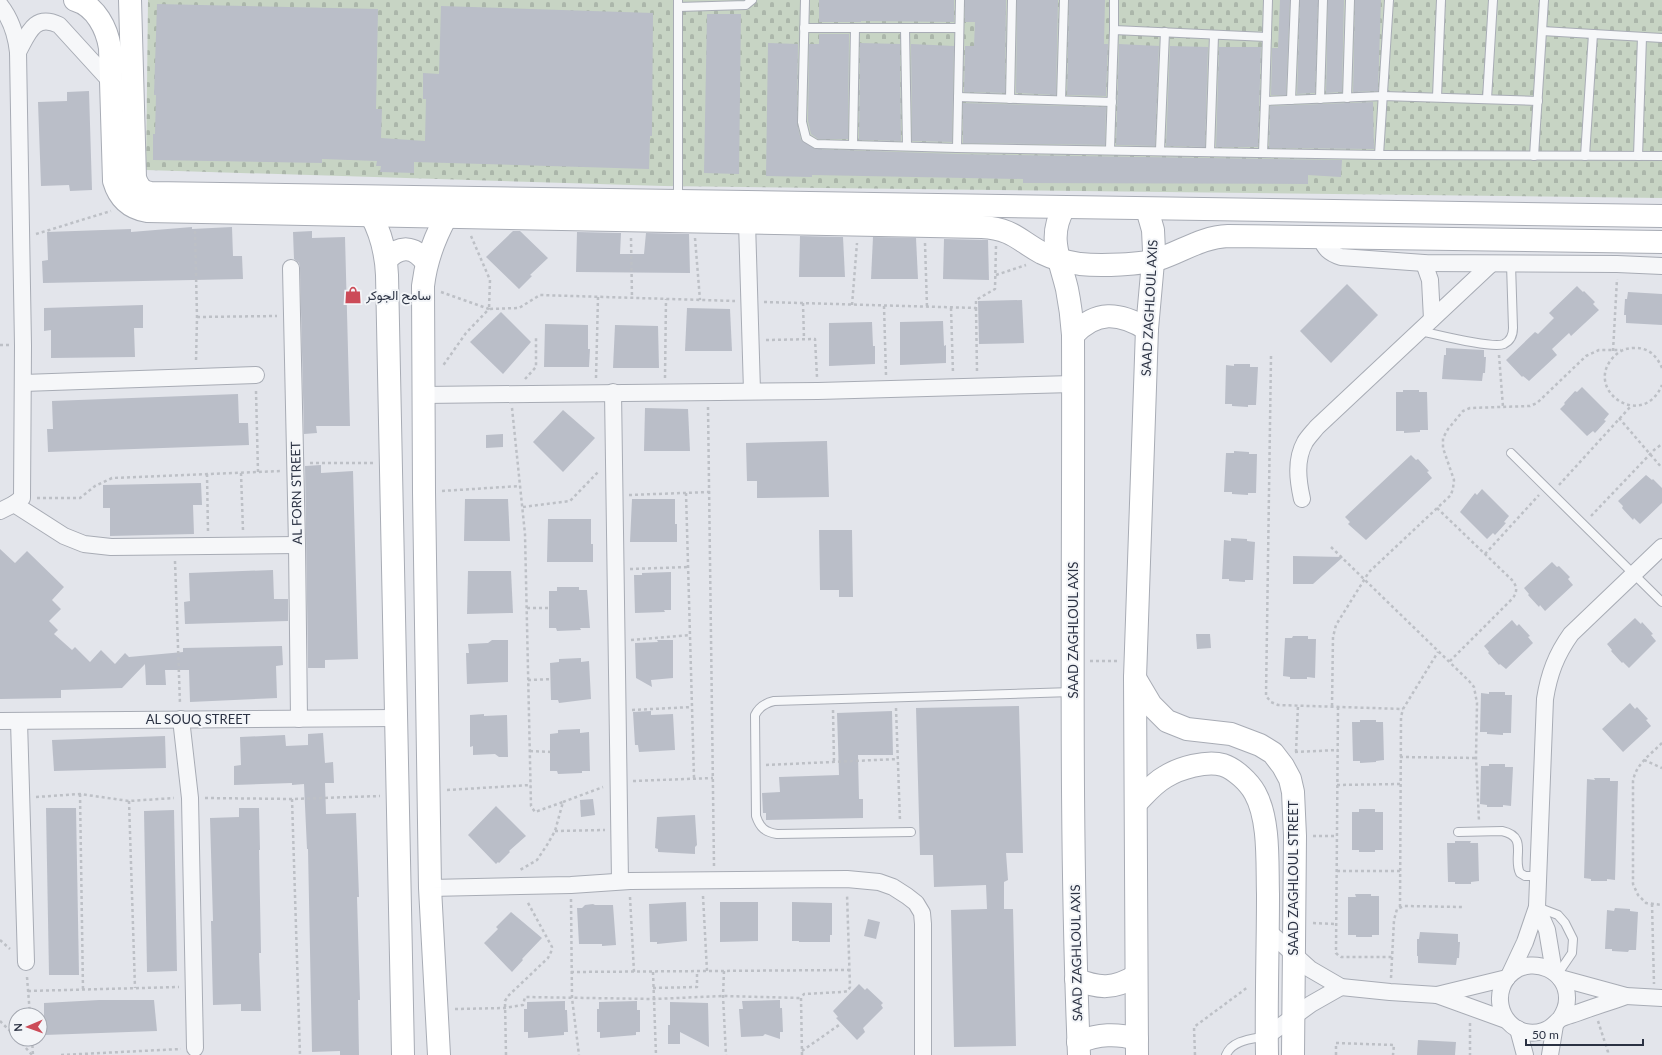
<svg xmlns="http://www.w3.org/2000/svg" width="1662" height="1055" font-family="Lato,Vazirmatn,sans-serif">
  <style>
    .cemetery { fill: url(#cemetery-stones) }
    .building { fill: #babec8 }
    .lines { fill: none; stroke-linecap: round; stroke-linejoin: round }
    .lane-casing { stroke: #a8acb5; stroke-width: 10 }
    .street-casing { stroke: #a8acb5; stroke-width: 18 }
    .secondary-casing { stroke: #a8acb5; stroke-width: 24 }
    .path { stroke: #bdc0c6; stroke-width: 2.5; stroke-dasharray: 3 3; stroke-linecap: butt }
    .lane { stroke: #f6f7f9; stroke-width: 8 }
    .street { stroke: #f6f7f9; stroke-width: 16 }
    .secondary { stroke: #fff; stroke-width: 22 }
    .labels { text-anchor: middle; stroke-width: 4; stroke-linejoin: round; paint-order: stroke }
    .poi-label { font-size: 13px; fill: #2b3243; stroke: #f3f5f8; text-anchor: start }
    .street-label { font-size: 13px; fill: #2b3243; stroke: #f3f5f8 }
  </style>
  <defs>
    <pattern id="cemetery-stones" width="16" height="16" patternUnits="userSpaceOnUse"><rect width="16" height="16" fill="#c7d4c4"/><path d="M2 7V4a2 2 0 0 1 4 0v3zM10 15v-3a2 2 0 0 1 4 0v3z" fill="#abb6aa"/></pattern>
  </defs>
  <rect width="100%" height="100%" fill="#e3e5eb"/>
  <polygon class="cemetery" points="148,0 1662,0 1662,198 664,186 146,170"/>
  <g class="building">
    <polygon points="819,0 954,0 954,22 861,21 861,22 819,22"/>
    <polygon points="965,0 1006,0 1005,93 964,92 965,46 974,46 975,22 965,22"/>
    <polygon points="1017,0 1058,0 1056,95 1016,93"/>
    <polygon points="1069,0 1105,0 1104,44 1108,44 1106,96 1067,95"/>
    <polygon points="1280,0 1290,0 1286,95 1271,95 1272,48 1278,48"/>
    <polygon points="1300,0 1318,0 1315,93 1297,94"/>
    <polygon points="1328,0 1344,0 1342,92 1326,93"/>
    <polygon points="1355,0 1381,0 1378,91 1353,92"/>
    <polygon points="157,4 378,9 376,109 382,109 381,138 425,141 426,99 423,99 423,73 439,74 441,6 653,13 652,136 650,136 649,169 414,162 414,173 380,172 381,166 376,166 377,161 322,159 322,163 153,160 153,134 155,134 156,95 154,95"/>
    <polygon points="707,14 741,14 739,174 704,173"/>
    <polygon points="819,34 849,34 848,139 818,139 811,134 808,121 809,44 819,44"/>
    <polygon points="768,43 798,44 797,123 801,140 815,149 957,154 1342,160 1341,177 1308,175 1308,184 1023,183 1023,179 812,175 812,177 766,176"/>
    <polygon points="860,43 900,44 901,141 859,140"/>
    <polygon points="911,44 954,46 952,142 912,141"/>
    <polygon points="1119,44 1159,46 1155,146 1116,145"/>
    <polygon points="1170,46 1208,47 1205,147 1166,146"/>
    <polygon points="1219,47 1261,47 1258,147 1216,147"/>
    <polygon points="89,91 92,190 70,191 69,185 41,186 38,102 67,101 67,92"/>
    <polygon points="1373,102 1374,149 1269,148 1270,106"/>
    <polygon points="963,103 1106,107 1105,145 963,143"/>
    <polygon points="192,227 192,229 232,227 233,256 242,256 243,279 43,283 42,261 48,260 47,232 131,229 131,232"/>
    <polygon points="312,231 312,238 345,237 350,426 316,426 317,433 304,434 300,268 299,263 294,259 293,232"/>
    <polygon points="513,231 520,231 548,258 530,275 532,276 519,289 486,257"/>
    <polygon points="577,232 621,233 620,254 644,254 646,233 689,234 690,273 576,272"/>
    <polygon points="800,236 843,237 845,277 799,277"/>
    <polygon points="873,237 916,238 918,279 871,279"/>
    <polygon points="944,239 988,240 989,280 943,279"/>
    <polygon points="1347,284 1378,315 1331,363 1300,331"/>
    <polygon points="1577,286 1583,292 1584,291 1595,302 1593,304 1599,310 1571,336 1569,333 1552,349 1557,355 1529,381 1523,376 1522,377 1506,360 1535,332 1538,334 1554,318 1549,313"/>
    <polygon points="1628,292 1662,294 1662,325 1626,323 1626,315 1624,315 1625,299 1627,299"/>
    <polygon points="1022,300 1024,343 979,344 978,301"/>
    <polygon points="143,305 143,328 134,328 135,357 51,358 51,330 44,331 44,308"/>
    <polygon points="687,308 730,309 732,351 685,351"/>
    <polygon points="501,312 531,342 503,374 470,342"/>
    <polygon points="943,321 944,346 946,345 946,363 900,365 900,322"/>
    <polygon points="872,322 873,346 875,346 875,364 829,366 829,323"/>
    <polygon points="545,324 588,325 588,349 590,349 589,367 544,367"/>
    <polygon points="615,325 658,326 659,368 613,368"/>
    <polygon points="1446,348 1484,350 1484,357 1486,357 1485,373 1483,373 1482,381 1442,379 1444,355 1446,355"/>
    <polygon points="1234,364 1250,364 1250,367 1258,367 1256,405 1248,405 1248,407 1232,406 1232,404 1225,404 1226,365 1234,366"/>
    <polygon points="1582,387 1609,414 1604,420 1606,421 1595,433 1593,431 1587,436 1560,409 1565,404 1564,403 1575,391 1577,392"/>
    <polygon points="1403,390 1419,390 1419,392 1427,392 1428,430 1420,430 1420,432 1404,433 1404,431 1396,431 1396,392 1403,392"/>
    <polygon points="238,394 239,423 248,423 249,445 48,452 47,429 53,429 52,401"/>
    <polygon points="645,408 688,409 690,451 644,451"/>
    <polygon points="563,410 595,438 563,472 533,442"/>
    <polygon points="503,434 503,447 486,448 486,435"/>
    <polygon points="827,441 829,497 757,498 757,481 747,481 746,443"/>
    <polygon points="1234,451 1249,452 1249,454 1257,454 1256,493 1248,493 1248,495 1232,494 1232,492 1224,492 1226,453 1234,453"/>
    <polygon points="1411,455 1416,460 1418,459 1429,471 1427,472 1432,478 1366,540 1348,524 1350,522 1345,517"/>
    <polygon points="321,465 321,473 353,471 358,659 325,660 325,668 308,668 305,466"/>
    <polygon points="1646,475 1652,480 1653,479 1662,488 1662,503 1640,524 1634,518 1633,520 1622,508 1623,506 1618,501"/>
    <polygon points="201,483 202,505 193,505 194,534 110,536 110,508 103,508 103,485"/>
    <polygon points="1482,489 1509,516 1504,522 1506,523 1495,535 1493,533 1487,539 1460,512 1475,493 1477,495"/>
    <polygon points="465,499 508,499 510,541 464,541"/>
    <polygon points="632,499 675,499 675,524 677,524 677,542 630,542"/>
    <polygon points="548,519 591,519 591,544 593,544 593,562 547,562"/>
    <polygon points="819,530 852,530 853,597 839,597 839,590 820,590"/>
    <polygon points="1231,538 1247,539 1247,541 1255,542 1253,580 1245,580 1245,582 1229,581 1229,579 1222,579 1224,540 1231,541"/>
    <polygon points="0,549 15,563 27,551 64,587 52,600 61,609 49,621 58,630 54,634 72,650 75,647 90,662 101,650 115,664 125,653 129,657 183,652 183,648 282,646 283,665 276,666 277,698 190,702 189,670 165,670 166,685 146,685 145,664 122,688 61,690 61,698 0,699"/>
    <polygon points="1293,556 1343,557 1313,584 1293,584"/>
    <polygon points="1552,562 1557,567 1559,566 1570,577 1568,579 1573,585 1545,611 1540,605 1539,607 1528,595 1529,594 1524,588"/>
    <polygon points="273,570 274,599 288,599 288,621 185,624 184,602 190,601 189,573"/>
    <polygon points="468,571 511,571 513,613 467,614"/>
    <polygon points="671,572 671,610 664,610 665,612 635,613 634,575 642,575 642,573"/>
    <polygon points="557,587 579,587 579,590 587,590 590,628 580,628 581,630 557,631 556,628 549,628 549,591 557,591"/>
    <polygon points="1635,618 1641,624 1642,622 1653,634 1651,635 1656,641 1629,668 1623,662 1622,663 1611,651 1612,650 1607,644"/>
    <polygon points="1512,620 1517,626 1519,624 1530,636 1528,637 1533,643 1506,669 1500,664 1499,665 1488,653 1489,652 1484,646"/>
    <polygon points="1196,634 1210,634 1211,648 1197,649"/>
    <polygon points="1293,636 1308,636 1308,639 1316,639 1315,678 1307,677 1307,679 1290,679 1290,677 1283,676 1285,638 1292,638"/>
    <polygon points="492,640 508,640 508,682 467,684 466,653 469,653 468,644 488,643"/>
    <polygon points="657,640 673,640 673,678 651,680 652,687 636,678 635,643 658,642"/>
    <polygon points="581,658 581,662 589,661 591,699 559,703 558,700 551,700 550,663 559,662 559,659"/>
    <polygon points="1489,692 1505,692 1505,695 1512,695 1511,733 1503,733 1503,735 1487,734 1487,732 1480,732 1481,693 1489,694"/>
    <polygon points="1630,703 1635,709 1637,707 1648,719 1646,720 1651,726 1623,752 1602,729"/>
    <polygon points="1019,706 1023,853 1006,853 1008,880 1004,882 1004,909 1013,909 1016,1046 954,1047 951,910 987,909 986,885 934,887 933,855 920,855 916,708"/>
    <polygon points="651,711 651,715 673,714 675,750 639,752 638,745 635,745 633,712"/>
    <polygon points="892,711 893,755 858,755 859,799 863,799 863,818 766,820 766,813 763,813 762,793 780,792 779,777 839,775 837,713"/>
    <polygon points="484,714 484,716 507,715 508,757 499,757 495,754 473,755 473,746 470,747 470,715"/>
    <polygon points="1360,720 1376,720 1376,722 1383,722 1384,760 1376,761 1376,762 1360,763 1360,761 1353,761 1352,722 1360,722"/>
    <polygon points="580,729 580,733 589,732 590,771 582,771 582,773 558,774 557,771 550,771 550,734 558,733 558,730"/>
    <polygon points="323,733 325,763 333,762 334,783 325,783 326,814 356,813 359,897 357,897 360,1000 358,1000 359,1055 340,1055 340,1051 312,1052 308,849 307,849 304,784 292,785 292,783 234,785 234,766 241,765 240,737 285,735 286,746 308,745 308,734"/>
    <polygon points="165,736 166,768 54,771 52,740"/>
    <polygon points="1489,764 1505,764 1505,767 1513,767 1511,806 1503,805 1503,807 1487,807 1487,805 1480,804 1481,766 1489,766"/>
    <polygon points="1594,778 1610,778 1610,781 1618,781 1615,880 1607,879 1607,881 1591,881 1591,879 1584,878 1587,779 1595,780"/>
    <polygon points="593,799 595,815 581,817 580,800"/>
    <polygon points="496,806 526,836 509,851 510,852 499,863 498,862 496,864 468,835"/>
    <polygon points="46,808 76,808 79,975 49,975"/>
    <polygon points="239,808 259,808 260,850 259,850 261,953 259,953 261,1011 241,1011 241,1004 213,1005 211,921 213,921 210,818 239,817"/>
    <polygon points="1359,809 1375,809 1375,812 1383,812 1383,850 1375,850 1375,852 1359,852 1359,850 1352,850 1352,812 1359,812"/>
    <polygon points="174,810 177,971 147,972 144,811"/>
    <polygon points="695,815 697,845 695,847 695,854 658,852 658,849 655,848 657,817"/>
    <polygon points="1455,841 1471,841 1470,843 1478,843 1479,881 1471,882 1471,884 1455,884 1455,882 1448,882 1447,843 1455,843"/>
    <polygon points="1355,894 1371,894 1371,896 1379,896 1379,935 1372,935 1372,937 1356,937 1356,935 1348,935 1348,897 1356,897"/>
    <polygon points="686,902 687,941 657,944 657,942 650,942 649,904"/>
    <polygon points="720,902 758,902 758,941 720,942"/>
    <polygon points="792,902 832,903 832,935 830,935 830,942 799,942 799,941 792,941"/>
    <polygon points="593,904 595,905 613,905 616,945 602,946 602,944 579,944 577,908 582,908 585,905"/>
    <polygon points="1615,908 1630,909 1630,911 1638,912 1636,950 1629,950 1628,952 1612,951 1612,949 1605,949 1607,910 1614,911"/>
    <polygon points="511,912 542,938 522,959 523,960 512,972 484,943 498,929 496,927"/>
    <polygon points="868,919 880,922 876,939 864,936"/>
    <polygon points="1420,932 1458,934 1458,942 1460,942 1459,958 1457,958 1456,965 1418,963 1418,956 1417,956 1417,939 1419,939"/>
    <polygon points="859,984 865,990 867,988 883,1003 881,1005 883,1008 863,1028 865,1032 857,1040 836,1018 838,1017 833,1011"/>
    <polygon points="99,1000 154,1000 157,1031 44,1035 44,1003"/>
    <polygon points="780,1000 780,1008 782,1008 783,1032 780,1032 780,1039 765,1034 763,1036 741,1037 739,1009 743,1009 742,1001"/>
    <polygon points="565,1001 565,1010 567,1010 568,1032 564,1032 564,1035 528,1038 528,1032 524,1032 524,1009 527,1009 527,1002"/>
    <polygon points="637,1001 637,1010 640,1010 640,1032 636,1032 636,1035 600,1038 600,1032 597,1032 597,1009 599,1009 599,1002"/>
    <polygon points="670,1002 708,1003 709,1047 680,1032 680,1044 668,1044 668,1025 670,1025"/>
    <polygon points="1418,1040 1456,1042 1455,1055 1417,1055"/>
  </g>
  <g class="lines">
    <g class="lane-casing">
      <g id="lane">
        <polyline points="805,0 802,122 806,138 816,144 957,148"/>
        <polyline points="960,0 957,148 1379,155 1662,156"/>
        <polyline points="678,7 746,5 752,0"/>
        <polyline points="804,28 959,28"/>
        <polyline points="905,28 907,146"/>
        <polyline points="1114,30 1114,0"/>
        <polyline points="1542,31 1662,38"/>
        <polyline points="958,97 1112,102"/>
        <polyline points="1437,97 1441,0"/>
        <polyline points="1347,98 1350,0"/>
        <polyline points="1010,99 1012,0"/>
        <polyline points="1320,99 1323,0"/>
        <polyline points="1487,99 1493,0"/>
        <polyline points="1061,100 1064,0"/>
        <polyline points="1291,100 1295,0"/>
        <polyline points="1265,101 1268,0"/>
        <polyline points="853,145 855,28"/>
        <polyline points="1110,149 1114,30 1267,37"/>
        <polyline points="1160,150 1165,32"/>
        <polyline points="1210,151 1214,35"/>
        <polyline points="1263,153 1265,101 1383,96 1538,101"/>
        <polyline points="1379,155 1389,0"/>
        <polyline points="1534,156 1544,0"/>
        <polyline points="1585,156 1593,34"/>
        <polyline points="1638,156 1642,37"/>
        <polyline points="678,201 678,0"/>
        <path d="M 1420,331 C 1435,334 1492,349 1504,344 C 1510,341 1513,335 1513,328 L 1511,264"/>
        <polyline points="1511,453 1662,602"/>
        <path d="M 911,832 L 777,834 C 765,832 760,828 756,816 L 755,715 C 759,707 765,703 774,701 L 1072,692"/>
        <path d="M 1458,832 L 1502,831 C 1529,837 1512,857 1520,873 L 1525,876 L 1538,876"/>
        <polyline points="1537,907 1558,915 1565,923 1573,939 1572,953 1557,975"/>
        <path d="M 1226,1055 C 1232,1040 1252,1039 1266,1036"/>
      </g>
    </g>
    <g class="street-casing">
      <g id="street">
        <path d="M 0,5 C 11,19 16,34 18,52 L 23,346 L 22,498 L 14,504"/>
        <path d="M 18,52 C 28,34 34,13 59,25 L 111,82"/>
        <polyline points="747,222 752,391"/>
        <path d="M 1320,237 C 1325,249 1329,253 1341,257 L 1424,263 L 1617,264 L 1662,266"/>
        <polyline points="1424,263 1430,280 1432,319"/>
        <polyline points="291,268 297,545 299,719"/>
        <polyline points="23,383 256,375"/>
        <polyline points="613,392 620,881"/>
        <polyline points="423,395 818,391 1073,384"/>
        <path d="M 1302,499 C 1298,481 1295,460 1305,442 C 1308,437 1313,432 1317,427 L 1491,264"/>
        <polyline points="0,511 14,504 64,536 84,544 111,547 297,545"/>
        <polyline points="181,719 190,798 195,1048"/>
        <polyline points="0,721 396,718"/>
        <polyline points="19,721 26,962"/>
        <polyline points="430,888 571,885 630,881 847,879 879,882 893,887 907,896 916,903 922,913 923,924 923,1055"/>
        <polyline points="1537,907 1547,930 1554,972"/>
        <polyline points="1268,931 1310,969 1341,987 1390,992 1437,995 1506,1020"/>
        <path d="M 1510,974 L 1525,942 L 1537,907 L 1545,699 C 1549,674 1556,655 1571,634 L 1662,547"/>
        <polyline points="1560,978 1626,996 1662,998"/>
        <polyline points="1437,995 1507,978"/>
        <path d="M 1560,1019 C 1564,1013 1567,1007 1567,999 C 1568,971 1534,956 1513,972 C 1491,989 1498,1025 1525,1032 C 1531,1033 1537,1033 1543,1031 C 1551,1029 1554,1024 1560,1019 C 1565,1016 1572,1015 1577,1013 C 1593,1007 1610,1002 1626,996"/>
        <polyline points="1518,1029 1525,1055"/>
        <polyline points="1267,1036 1311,1004 1341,987"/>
        <polyline points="1550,1055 1555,1025"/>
      </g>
    </g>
    <g class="secondary-casing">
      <g id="secondary">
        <path d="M 75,0 C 96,6 107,29 110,48 L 114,181 C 119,198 130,208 147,211 L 982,227 C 1013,229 1018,240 1042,253 C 1054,259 1067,262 1080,264 C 1099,266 1142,265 1159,259 C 1183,251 1202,237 1228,236 L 1662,242"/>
        <path d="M 130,0 L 135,178 C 138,187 142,192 151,193 L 1662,216"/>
        <path d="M 1064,208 C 1047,237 1060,259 1067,289 C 1070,304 1072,320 1073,335 C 1074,575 1069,816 1079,1055"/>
        <path d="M 371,215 C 382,235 386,253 387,275 L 403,1055"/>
        <path d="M 386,260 C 400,245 414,246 426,262"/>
        <path d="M 1073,335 C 1096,310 1119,312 1147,329"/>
        <polyline points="1135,678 1151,705 1167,721 1187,729 1231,734 1260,745 1273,753 1283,766 1290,779 1293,792 1295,836 1293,1055"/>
        <path d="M 1136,803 C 1145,794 1154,783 1165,777 C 1179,768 1207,760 1223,765 C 1235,769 1249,782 1255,793 C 1270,820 1267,864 1268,894 C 1268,948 1266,1001 1267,1055"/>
        <path d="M 1076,979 C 1099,989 1114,989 1136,976"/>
        <path d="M 1078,1042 C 1099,1034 1116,1033 1137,1039"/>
        <path d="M 439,1055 L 430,888 L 424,492 L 423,286 C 426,260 434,239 446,217"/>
        <polyline points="1137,1055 1135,678 1147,329 1154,251 1153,230 1147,209"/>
      </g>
    </g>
    <g class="path">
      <polyline points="195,231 197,317 196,362"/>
      <polyline points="36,234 111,211"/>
      <polyline points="471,236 490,280 489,309 519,308 540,295 735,301"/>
      <polyline points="631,238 632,298"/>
      <polyline points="695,238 700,300"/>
      <polyline points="925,243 927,307"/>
      <polyline points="996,275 1026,265"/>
      <polyline points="441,292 489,309 466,333 442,367"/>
      <polyline points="764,302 976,308 976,300 995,289 996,246"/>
      <polyline points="803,303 804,339"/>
      <polyline points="852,305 857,243"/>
      <polyline points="884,306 886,375"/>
      <polyline points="951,308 953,373"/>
      <polyline points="976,308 977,372"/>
      <polyline points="197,317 277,316"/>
      <polyline points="766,340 815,339 817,377"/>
      <polyline points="0,345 9,345"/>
      <polyline points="1613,351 1617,279"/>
      <polyline points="1499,355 1503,407"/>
      <polyline points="1271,356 1266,696 1271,702 1278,705 1403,709"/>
      <path d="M 1662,368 C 1657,356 1648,347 1634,348 C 1624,348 1617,352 1611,360 C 1586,392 1643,430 1662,385"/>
      <polyline points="596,378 598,297"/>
      <polyline points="665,378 666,299"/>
      <polyline points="525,379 536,367 536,336"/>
      <polyline points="256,391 258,472"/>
      <polyline points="708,407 714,866"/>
      <polyline points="512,408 525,534 531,806 535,812 563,802 555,831 547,845 537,860 520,870"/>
      <polyline points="1619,418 1662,468"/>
      <polyline points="310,463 373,463"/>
      <polyline points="241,473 243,530"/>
      <polyline points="207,474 208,532"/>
      <polyline points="1559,485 1631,406"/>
      <polyline points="442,491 520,486"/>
      <polyline points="686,493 694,778"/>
      <polyline points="629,495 710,492"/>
      <polyline points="37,498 80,498 95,486 112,478 281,471"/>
      <polyline points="523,507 570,501 599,471"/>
      <path d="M 1437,508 L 1512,580 C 1517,586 1518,592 1512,599 L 1449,662"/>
      <polyline points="1591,516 1654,450 1662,444"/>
      <polyline points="1331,547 1469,681 1474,687 1477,703 1476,758 1479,821"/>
      <polyline points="1485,554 1539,495"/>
      <polyline points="175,561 180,704"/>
      <polyline points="630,569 689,567"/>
      <polyline points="527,608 551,608"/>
      <polyline points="631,640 690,635"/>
      <polyline points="1090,661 1119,661"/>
      <polyline points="528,680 553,679"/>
      <polyline points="1332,706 1333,637 1336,625 1369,572 1451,495 1453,488 1454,480 1443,448 1443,438 1448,429 1463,411 1470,408 1530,406 1537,403 1586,356 1599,350 1621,350"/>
      <polyline points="1338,707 1336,953 1339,956 1341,957 1392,957"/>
      <polyline points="896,708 900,821"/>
      <polyline points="632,710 692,707"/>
      <polyline points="833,710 834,762"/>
      <path d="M 1662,743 C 1650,755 1636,764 1633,781 L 1633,884 L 1638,895 L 1646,903 L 1662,905"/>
      <polyline points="530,751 551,752"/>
      <polyline points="1295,752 1338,750"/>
      <polyline points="1296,752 1298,705"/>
      <polyline points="1400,757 1476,758"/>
      <polyline points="1644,760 1662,768"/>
      <polyline points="766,765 898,759"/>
      <polyline points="633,781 713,778"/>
      <polyline points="1337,785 1400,784"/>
      <polyline points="447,790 531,785"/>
      <polyline points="80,794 83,990"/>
      <polyline points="36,797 80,794 129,801 174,798"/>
      <polyline points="205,798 292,799 380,796"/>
      <polyline points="292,799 300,1055"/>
      <polyline points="129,801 135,988"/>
      <polyline points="563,802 603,787"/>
      <polyline points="555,831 605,830"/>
      <polyline points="1313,836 1337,836"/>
      <polyline points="1337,871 1400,871"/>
      <polyline points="703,896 707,971"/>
      <polyline points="630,897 634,972"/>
      <polyline points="571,899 572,998 579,1055"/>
      <polyline points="1652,904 1654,984"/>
      <polyline points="1400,907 1401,717 1403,709 1438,652"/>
      <polyline points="1313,923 1336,924"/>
      <polyline points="0,940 10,949"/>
      <polyline points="724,971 723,996 726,1055"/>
      <polyline points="571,972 849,970"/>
      <polyline points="653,972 656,1055"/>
      <polyline points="27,977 30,1015"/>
      <polyline points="1391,978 1394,920 1397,909 1404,906 1463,907"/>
      <polyline points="653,988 697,987 697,971"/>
      <polyline points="28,991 179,987"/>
      <polyline points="455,1009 504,1008 523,1005 525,997 654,999 723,996 801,998"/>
      <polyline points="0,1021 16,1037"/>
      <polyline points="1598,1021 1608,1052 1608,1055"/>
      <polyline points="1470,1023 1470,1055"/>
      <polyline points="18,1039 32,1055"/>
      <polyline points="32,1039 33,1055"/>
      <polyline points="802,1051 839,1025"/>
      <polyline points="61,1055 181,1049"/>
      <polyline points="506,1055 505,1001 508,996 548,958 551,952 552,947 527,901"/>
      <polyline points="802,1055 801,998 804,994 842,992 848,991 850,987 847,894"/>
      <polyline points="1195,1055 1194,1027 1248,987"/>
      <polyline points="1336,1055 1336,1043 1394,1045 1393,1055"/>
    </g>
    <use href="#lane" class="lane"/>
    <use href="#street" class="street"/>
    <use href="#secondary" class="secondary"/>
  </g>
  <defs>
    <g id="shop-bare" transform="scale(1.38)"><path d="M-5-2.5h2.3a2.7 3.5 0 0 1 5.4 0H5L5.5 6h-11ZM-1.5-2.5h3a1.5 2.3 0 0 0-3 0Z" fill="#cc4b58" stroke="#f3f5f8" stroke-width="2.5" paint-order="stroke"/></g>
  </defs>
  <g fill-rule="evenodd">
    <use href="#shop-bare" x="353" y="295"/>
  </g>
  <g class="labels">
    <g class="poi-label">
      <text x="366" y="300">سامح الجوكر</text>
    </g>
    <g class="street-label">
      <text transform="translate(1149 308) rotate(-87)" y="5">SAAD ZAGHLOUL AXIS</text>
      <text transform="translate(296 493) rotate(-91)" y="5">AL FORN STREET</text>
      <text transform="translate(1073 630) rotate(-90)" y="5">SAAD ZAGHLOUL AXIS</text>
      <text x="198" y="724">AL SOUQ STREET</text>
      <text transform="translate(1293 878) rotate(-90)" y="5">SAAD ZAGHLOUL STREET</text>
      <text transform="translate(1076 953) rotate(-91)" y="5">SAAD ZAGHLOUL AXIS</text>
    </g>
  </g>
  <g transform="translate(28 1027) rotate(268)"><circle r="19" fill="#f3f5f8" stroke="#a3a7b0"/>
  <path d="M0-3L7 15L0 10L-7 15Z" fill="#cc4b58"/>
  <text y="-6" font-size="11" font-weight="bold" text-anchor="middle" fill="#2b3243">N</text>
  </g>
  <path d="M1526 1039v6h117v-6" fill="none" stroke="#2b3243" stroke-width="2"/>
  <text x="1532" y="1039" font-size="12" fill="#2b3243" stroke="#f3f5f8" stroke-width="3" paint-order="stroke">50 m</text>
</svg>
